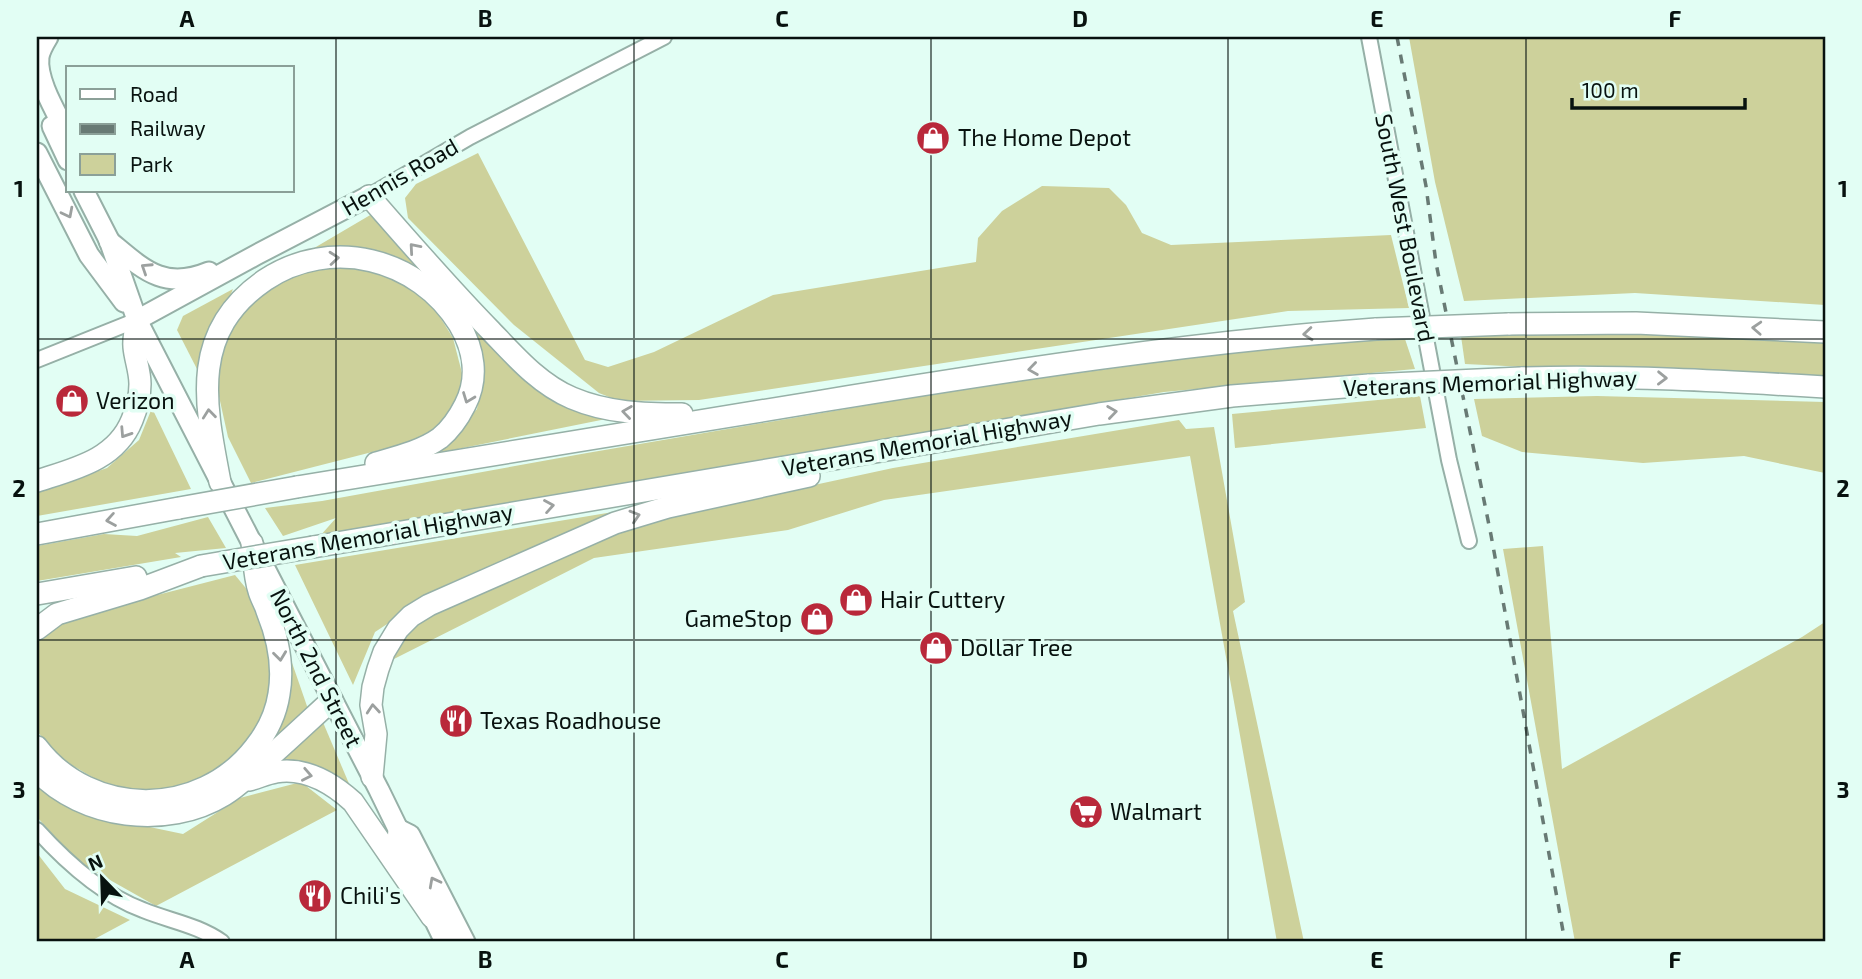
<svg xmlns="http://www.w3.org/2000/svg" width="1862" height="979" font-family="'Exo 2',sans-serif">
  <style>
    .green { fill: #cdd19b }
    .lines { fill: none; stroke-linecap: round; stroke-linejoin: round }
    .minor-casing { stroke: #96b0a7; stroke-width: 18 }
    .major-casing { stroke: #96b0a7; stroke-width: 23 }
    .highway-casing { stroke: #96b0a7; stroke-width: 24 }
    .minor { stroke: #fff; stroke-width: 14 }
    .major { stroke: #fff; stroke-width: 19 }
    .highway { stroke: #fff; stroke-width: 21 }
    .rail { stroke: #687a74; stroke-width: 3.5; stroke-dasharray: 9 9; stroke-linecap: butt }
    .highway-bridge-casing { stroke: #96b0a7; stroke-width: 24; stroke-linecap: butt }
    .highway-bridge { stroke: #fff; stroke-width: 21 }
    .oneway { stroke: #9ca09f }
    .grid { fill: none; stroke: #08120f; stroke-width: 2; stroke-opacity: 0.55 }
    .labels { text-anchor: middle; stroke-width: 7; stroke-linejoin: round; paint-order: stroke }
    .poi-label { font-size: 23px; fill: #08120f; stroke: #e2fef4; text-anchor: start }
    .street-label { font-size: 23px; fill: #08120f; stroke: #e2fef4 }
    .neatline { fill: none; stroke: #08120f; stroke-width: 2.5 }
    .grid-label { font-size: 23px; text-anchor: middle; font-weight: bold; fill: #08120f }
  </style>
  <rect width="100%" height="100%" fill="#e2fef4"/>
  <g class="green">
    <polygon points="1409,37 1825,37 1825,305 1635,293 1464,301 1435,182"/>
    <polygon points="478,153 585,360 608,367 654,352 773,295 976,262 978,238 1002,211 1042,186 1109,188 1126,205 1142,233 1171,245 1391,235 1409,308 1288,311 699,400 619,401 599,393 514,325 408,218 405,198 416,184"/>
    <polygon points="372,214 423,272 363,247 304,254"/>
    <polygon points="366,263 404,277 432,304 453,338 463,377 456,410 423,439 251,483 228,437 214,374 225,339 251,299 295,271"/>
    <polygon points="233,289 198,371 177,330 183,316"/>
    <polygon points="468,316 554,402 606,419 433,454 457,432 477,409 484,367"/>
    <polygon points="1570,329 1825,342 1825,381 1465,364 1461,336"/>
    <polygon points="1404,336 1415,369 1164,392 320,536 336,518 283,536 265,508 322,501 587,453 962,389 1304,342"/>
    <polygon points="1420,396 1426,428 1235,448 1232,414"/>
    <polygon points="1597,396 1825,402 1825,473 1744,456 1643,463 1522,452 1482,436 1474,399"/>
    <polygon points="152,408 191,489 37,516 37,492 107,468 139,440"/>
    <polygon points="1179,420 1186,429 1214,427 1245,602 1233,611 1304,942 1277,942 1190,456 884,500 788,530 594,558 388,662 415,625 484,589 629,527 702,505 735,502 893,468"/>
    <polygon points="613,512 448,584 375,632 353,685 295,565"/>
    <polygon points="208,517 226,548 175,553 181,557 37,581 37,546 104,534 137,536"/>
    <polygon points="1543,546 1562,769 1802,637 1825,622 1825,942 1575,942 1503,549"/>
    <polygon points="235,575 249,592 276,662 265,712 239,757 200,781 154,795 104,784 58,757 37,731 38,639 64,619"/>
    <polygon points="290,657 308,709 268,749"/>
    <polygon points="322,720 350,786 279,762"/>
    <polygon points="37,779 78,812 183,834 240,798 301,782 337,810 156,906 78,862 37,817"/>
    <polygon points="37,853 65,889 130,920 89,942 37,942"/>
  </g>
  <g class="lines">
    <g class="minor-casing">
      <g id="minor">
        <polyline points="1369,37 1449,460 1469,541"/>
        <polyline points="369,196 470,137 664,37"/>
        <polyline points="37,360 137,320"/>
        <path d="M 37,830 C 66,862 102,895 143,910 C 170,921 198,925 222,942"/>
      </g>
    </g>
    <g class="major-casing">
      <g id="major">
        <path d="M 48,37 C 45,42 40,50 39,57 C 36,81 58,115 68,136"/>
        <polyline points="52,126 68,160"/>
        <polyline points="37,153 89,255 124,302"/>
        <polyline points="84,191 109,240 137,320 379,790 398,829 397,842 445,942"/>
        <path d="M 109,241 C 143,269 163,291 209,272"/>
        <polyline points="137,320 256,255 369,196"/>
        <polyline points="398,829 410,835 465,942"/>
      </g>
    </g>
    <g class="highway-casing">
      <g id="highway">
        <path d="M 369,196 C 409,242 448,287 491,331 C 515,356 539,384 572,398 C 607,413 644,414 682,414"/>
        <polyline points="1508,324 1636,323 1825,332"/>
        <path d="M 1521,378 C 1622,375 1724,381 1825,387"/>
        <path d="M 37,481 C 74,469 116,460 132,420 C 137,408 140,397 140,384 C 140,371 135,359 134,347 C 133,338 136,328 137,320"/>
        <path d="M 220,482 C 205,404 189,332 265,280 C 331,236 418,258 459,324 C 474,349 479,378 465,405 C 459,417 451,429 440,438 C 422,451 397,457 376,463"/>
        <path d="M 297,487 C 472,458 647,430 822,401 C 1006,371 1190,342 1376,329"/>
        <polyline points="37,534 179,508"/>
        <polyline points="313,547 1099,414 1232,396 1369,385"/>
        <polyline points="37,594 136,577"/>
        <polyline points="37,629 57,614 140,589 201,566"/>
        <path d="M 37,747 C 91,818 200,819 255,747 C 267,732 276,714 279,694 C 284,665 278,638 267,611 C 265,604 261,598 259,591 C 254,576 254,559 252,543"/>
        <path d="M 37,771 C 83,819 167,830 224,795 C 239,786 252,773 265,761 C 288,741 310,720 332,700"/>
        <polyline points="372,777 376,734 371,705 373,687 378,669 384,652 398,629 411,616 429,605 615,523 668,507 809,476"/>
        <path d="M 249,780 C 258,778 267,773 276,772 C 306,767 332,783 353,802 L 432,917"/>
      </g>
    </g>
    <use href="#minor" class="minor"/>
    <use href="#major" class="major"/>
    <use href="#highway" class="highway"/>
    <polyline class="rail" points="1397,37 1426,186 1436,263 1491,535 1565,942"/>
    <g class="highway-bridge-casing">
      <g id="highway-bridge">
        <polyline points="1376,329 1508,324"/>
        <polyline points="1369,385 1521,378"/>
        <polyline points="179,508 297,487"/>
        <polyline points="201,566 313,547"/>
      </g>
    </g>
    <use href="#highway-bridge" class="highway-bridge"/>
  </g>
  <defs><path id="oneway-chevron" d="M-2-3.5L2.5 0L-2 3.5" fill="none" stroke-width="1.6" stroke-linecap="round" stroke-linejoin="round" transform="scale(1.75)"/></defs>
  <g class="oneway">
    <use href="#oneway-chevron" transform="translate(68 213) rotate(63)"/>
    <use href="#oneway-chevron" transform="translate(414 248) rotate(-131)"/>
    <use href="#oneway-chevron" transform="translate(334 258) rotate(-5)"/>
    <use href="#oneway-chevron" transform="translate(146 268) rotate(-147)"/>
    <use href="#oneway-chevron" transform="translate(1757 328) rotate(-177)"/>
    <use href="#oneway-chevron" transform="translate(1308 334) rotate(175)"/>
    <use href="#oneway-chevron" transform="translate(1033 369) rotate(172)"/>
    <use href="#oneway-chevron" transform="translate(1662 378) rotate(1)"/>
    <use href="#oneway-chevron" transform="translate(468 398) rotate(111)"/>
    <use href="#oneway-chevron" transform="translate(627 412) rotate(-172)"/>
    <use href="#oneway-chevron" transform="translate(1112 412) rotate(-8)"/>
    <use href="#oneway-chevron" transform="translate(209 414) rotate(-96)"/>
    <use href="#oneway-chevron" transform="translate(125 433) rotate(123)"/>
    <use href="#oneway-chevron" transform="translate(549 506) rotate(-10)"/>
    <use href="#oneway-chevron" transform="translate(635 516) rotate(-17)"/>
    <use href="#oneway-chevron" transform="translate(111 520) rotate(170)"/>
    <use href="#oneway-chevron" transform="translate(280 656) rotate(83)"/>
    <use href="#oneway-chevron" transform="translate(373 709) rotate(-95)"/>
    <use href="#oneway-chevron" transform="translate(307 775) rotate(11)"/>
    <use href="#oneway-chevron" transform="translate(434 882) rotate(-118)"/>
  </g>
  <path class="grid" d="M 336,37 L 336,942M 634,37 L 634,942M 931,37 L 931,942M 1228,37 L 1228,942M 1526,37 L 1526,942M 37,339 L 1825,339M 37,640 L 1825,640"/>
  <defs>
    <g id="shop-disc" transform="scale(1.75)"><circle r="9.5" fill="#b9283a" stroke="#e2fef4"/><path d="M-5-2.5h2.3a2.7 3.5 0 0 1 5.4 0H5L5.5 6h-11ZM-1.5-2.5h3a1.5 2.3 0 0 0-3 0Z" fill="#fff"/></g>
    <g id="restaurant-disc" transform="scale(1.75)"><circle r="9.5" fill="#b9283a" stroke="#e2fef4"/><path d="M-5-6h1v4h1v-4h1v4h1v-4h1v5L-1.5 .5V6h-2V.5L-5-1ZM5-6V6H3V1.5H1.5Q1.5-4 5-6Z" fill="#fff"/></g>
    <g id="supermarket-disc" transform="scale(1.75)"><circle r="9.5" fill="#b9283a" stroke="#e2fef4"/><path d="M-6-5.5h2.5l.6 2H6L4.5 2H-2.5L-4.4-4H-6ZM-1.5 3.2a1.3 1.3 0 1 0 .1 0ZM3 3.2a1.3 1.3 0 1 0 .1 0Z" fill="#fff"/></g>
  </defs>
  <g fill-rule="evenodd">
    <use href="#shop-disc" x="933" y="138"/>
    <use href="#shop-disc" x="72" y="401"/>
    <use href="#shop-disc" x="856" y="600"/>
    <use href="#shop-disc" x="817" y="619"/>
    <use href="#shop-disc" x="936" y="648"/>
    <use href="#restaurant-disc" x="456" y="721"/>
    <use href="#supermarket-disc" x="1086" y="812"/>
    <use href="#restaurant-disc" x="315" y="896"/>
  </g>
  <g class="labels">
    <g class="poi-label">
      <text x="958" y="146">The Home Depot</text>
      <text x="96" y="409">Verizon</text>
      <text x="880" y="608">Hair Cuttery</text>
      <text x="792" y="627" text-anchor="end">GameStop</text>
      <text x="960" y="656">Dollar Tree</text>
      <text x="480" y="729">Texas Roadhouse</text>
      <text x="1110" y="820">Walmart</text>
      <text x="340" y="904">Chili's</text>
    </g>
    <g class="street-label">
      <text transform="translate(400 177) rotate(-30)" y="8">Hennis Road</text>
      <text transform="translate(1405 228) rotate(79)" y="8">South West Boulevard</text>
      <text transform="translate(1490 383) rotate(-2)" y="8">Veterans Memorial Highway</text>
      <text transform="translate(927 443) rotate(-10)" y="8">Veterans Memorial Highway</text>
      <text transform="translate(368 537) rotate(-10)" y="8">Veterans Memorial Highway</text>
      <text transform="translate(316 668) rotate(63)" y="8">North 2nd Street</text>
    </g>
  </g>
  <rect width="1862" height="979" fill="none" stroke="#e2fef4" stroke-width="77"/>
  <rect x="66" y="66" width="228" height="126" fill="#e2fef4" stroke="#8ba098" stroke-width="2"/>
  <rect x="80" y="89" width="35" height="10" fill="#ffffff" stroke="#8ba098" stroke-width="2"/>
  <text x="130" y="102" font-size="21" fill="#08120f">Road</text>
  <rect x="80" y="124" width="35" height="10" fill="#687a74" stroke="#8ba098" stroke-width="2"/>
  <text x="130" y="136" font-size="21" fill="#08120f">Railway</text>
  <rect x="80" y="154" width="35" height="21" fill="#cdd19b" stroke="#8ba098" stroke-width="2"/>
  <text x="130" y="172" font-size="21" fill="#08120f">Park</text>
  <g transform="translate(102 878) rotate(337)" stroke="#e2fef4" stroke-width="5" paint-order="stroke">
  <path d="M0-5L12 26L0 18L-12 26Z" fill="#08120f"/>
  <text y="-10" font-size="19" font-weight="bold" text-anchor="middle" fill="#08120f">N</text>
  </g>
  <path d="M1572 98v10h173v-10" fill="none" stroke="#08120f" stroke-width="3.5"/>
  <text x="1582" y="98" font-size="21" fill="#08120f" stroke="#e2fef4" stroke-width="5" paint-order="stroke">100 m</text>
  <rect x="38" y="38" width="1786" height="902" class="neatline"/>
  <g class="grid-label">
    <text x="187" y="27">A</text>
    <text x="485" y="27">B</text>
    <text x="782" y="27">C</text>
    <text x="1080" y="27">D</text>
    <text x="1377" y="27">E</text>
    <text x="1675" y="27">F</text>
    <text x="19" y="197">1</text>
    <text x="1843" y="197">1</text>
    <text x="19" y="497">2</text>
    <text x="1843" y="497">2</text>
    <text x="19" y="798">3</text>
    <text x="1843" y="798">3</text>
    <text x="187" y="968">A</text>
    <text x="485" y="968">B</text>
    <text x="782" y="968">C</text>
    <text x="1080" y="968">D</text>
    <text x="1377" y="968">E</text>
    <text x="1675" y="968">F</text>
  </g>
</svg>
